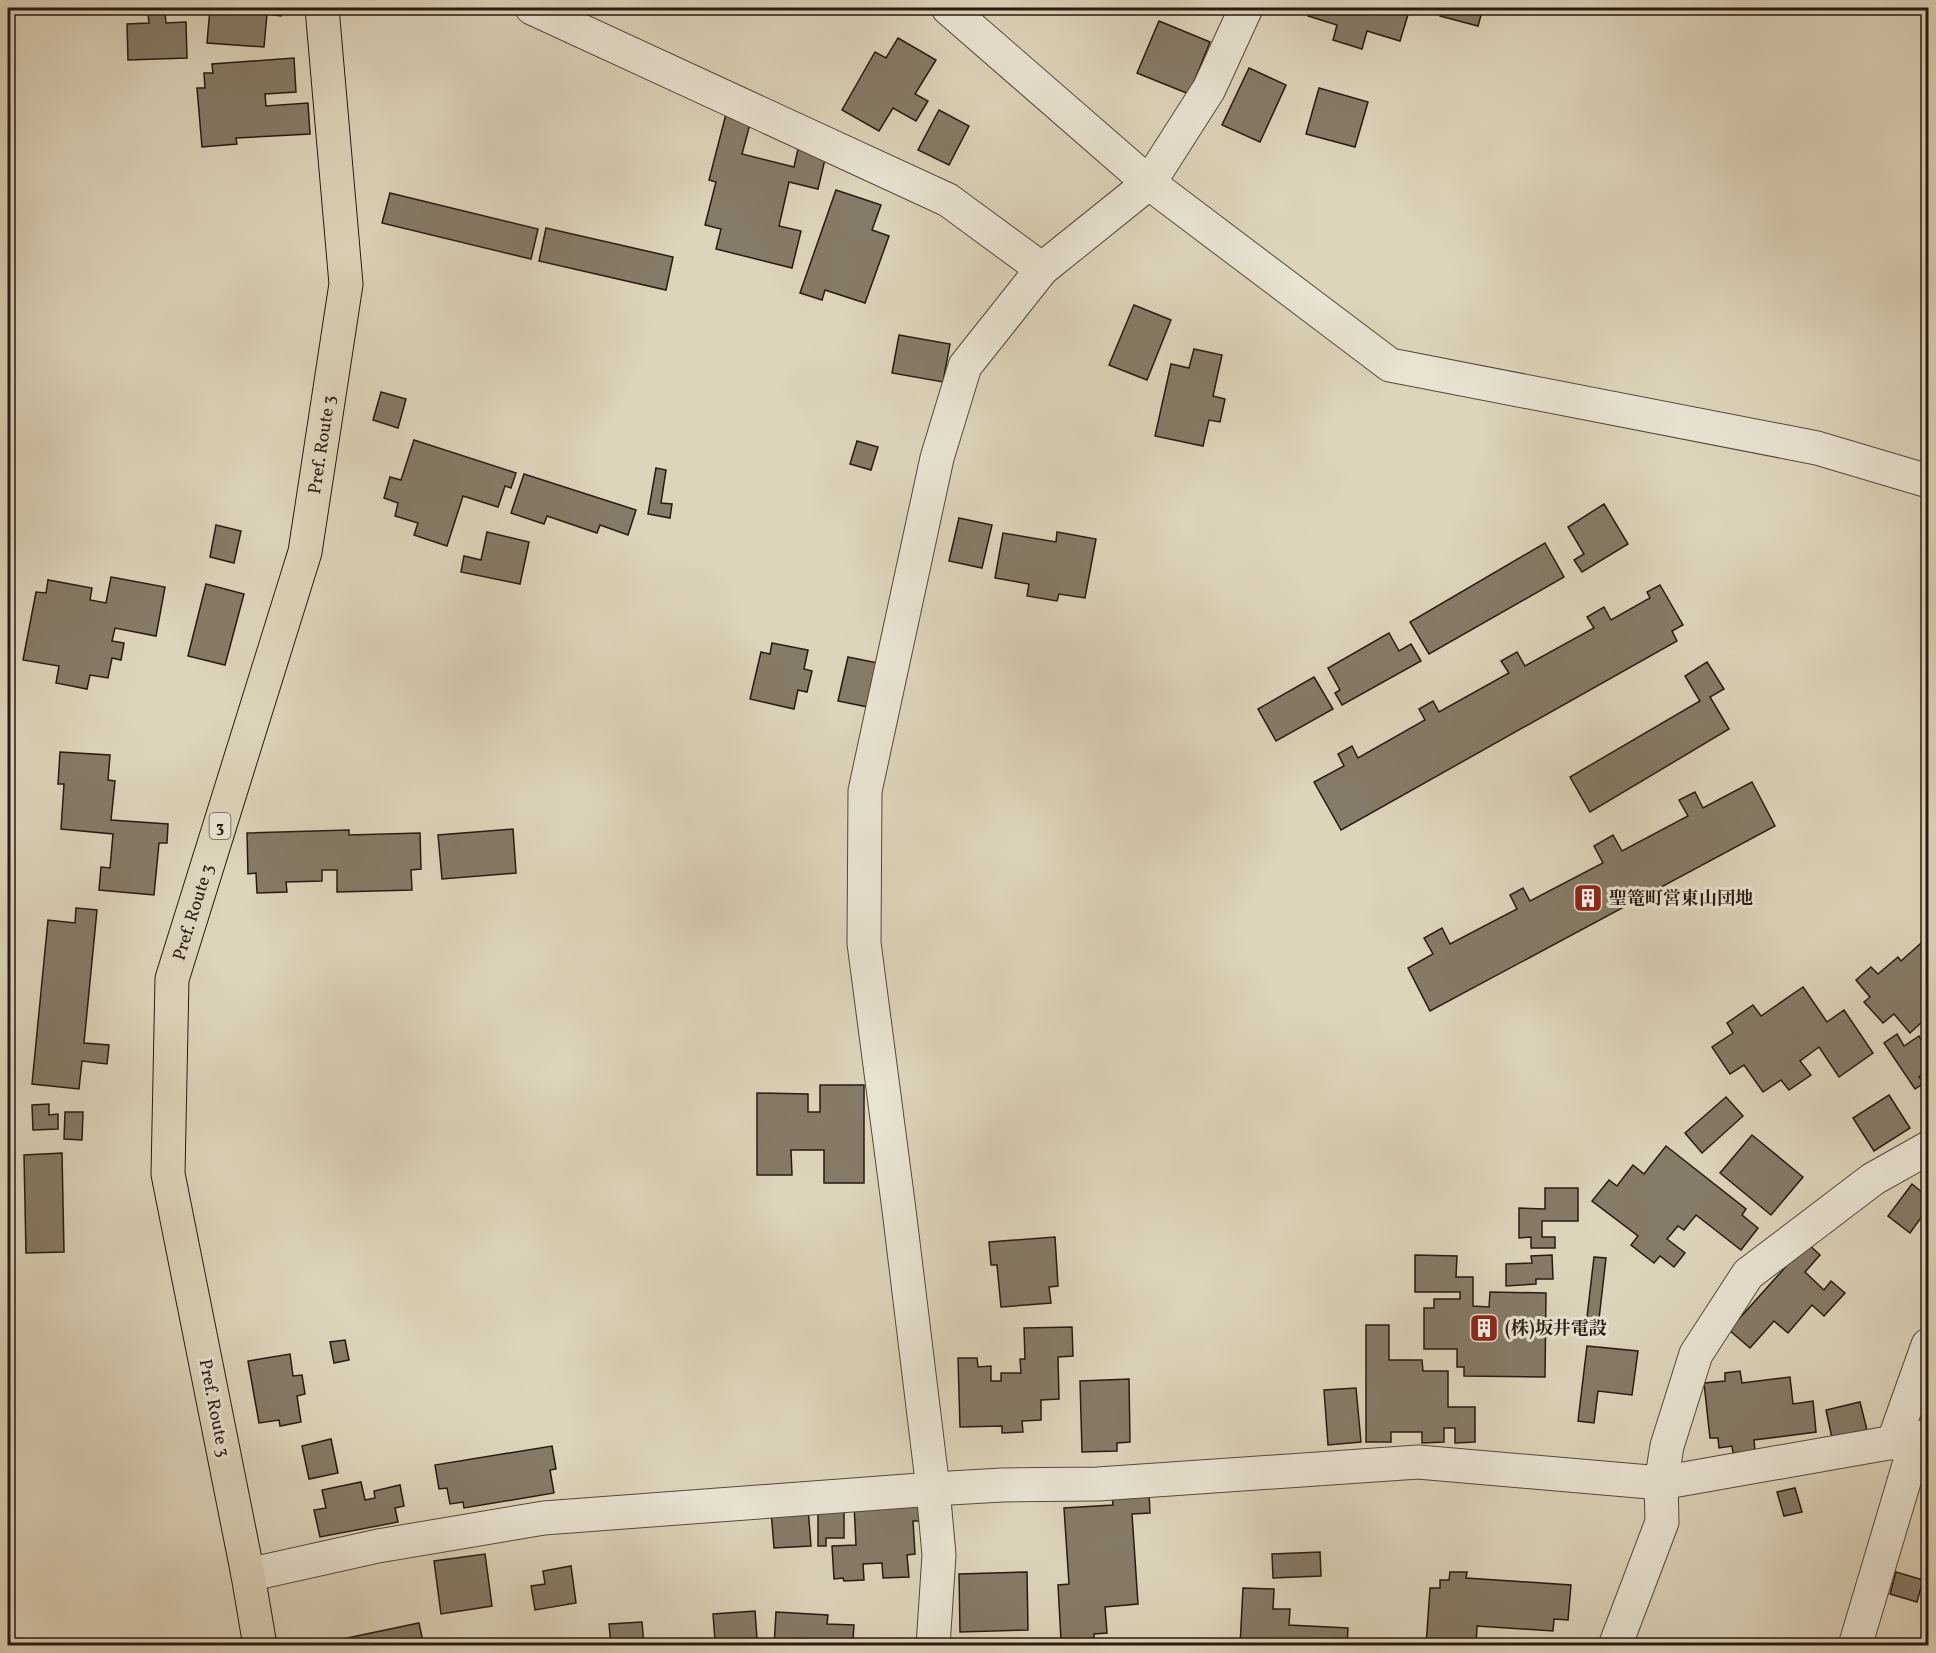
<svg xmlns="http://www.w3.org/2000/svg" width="1936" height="1653" font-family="Vollkorn,'Noto Serif JP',serif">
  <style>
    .building { fill: #867b68; stroke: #281a10; stroke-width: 1.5 }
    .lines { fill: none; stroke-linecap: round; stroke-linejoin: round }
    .minor-casing { stroke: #55483a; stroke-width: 35 }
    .major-casing { stroke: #281a10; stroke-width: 35 }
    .minor { stroke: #e9e3d2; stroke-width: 33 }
    .major { stroke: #ddd4ba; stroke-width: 33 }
    .labels { text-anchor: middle; stroke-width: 6; stroke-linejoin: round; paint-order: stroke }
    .shield { fill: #e9e3d2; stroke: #62564a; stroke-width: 1.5 }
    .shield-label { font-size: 16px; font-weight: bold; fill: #281a10 }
    .street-label { font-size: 18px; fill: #281a10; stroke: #e9e3d2 }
    .poi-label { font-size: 18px; font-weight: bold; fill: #281a10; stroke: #e9e3d2; text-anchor: start }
  </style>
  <rect width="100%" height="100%" fill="#ddd4ba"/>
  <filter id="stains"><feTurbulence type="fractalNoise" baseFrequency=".00333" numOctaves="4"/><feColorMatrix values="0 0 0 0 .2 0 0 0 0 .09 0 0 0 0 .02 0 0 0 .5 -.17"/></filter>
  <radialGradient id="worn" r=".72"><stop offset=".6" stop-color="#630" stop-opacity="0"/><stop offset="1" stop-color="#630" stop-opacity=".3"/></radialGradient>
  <g class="building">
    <polygon points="210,8 282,8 281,16 267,14 264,47 207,43"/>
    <polygon points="1310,8 1410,8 1400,41 1367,31 1362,49 1333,40 1337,25 1308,16"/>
    <polygon points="1432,8 1483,8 1478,26 1440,16 1442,10"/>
    <polygon points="165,13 166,23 186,22 187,58 128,60 127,24 149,23 148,14"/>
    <polygon points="1159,21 1210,42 1189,94 1137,73"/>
    <polygon points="898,38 936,60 915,94 928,101 916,121 893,108 879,131 842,110 875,52 886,58"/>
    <polygon points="294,58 296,92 265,94 266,106 308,103 310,134 236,138 237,144 202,147 197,88 205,88 204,73 213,73 212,64"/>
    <polygon points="1249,68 1286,85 1260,142 1222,125"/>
    <polygon points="1319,88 1368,102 1355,147 1306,134"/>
    <polygon points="939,110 969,126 949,165 918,150"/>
    <polygon points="726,114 751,120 742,154 794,167 798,149 826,155 818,189 789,182 779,226 801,231 792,268 716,249 721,229 705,225 716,182 709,180"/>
    <polygon points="836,190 881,205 872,230 889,236 865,303 825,290 822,300 800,293"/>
    <polygon points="390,193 538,229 531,259 382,223"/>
    <polygon points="546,228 673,257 666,290 539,261"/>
    <polygon points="1134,305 1171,320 1147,380 1109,365"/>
    <polygon points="899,335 950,344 943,382 892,373"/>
    <polygon points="1194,349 1222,355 1213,396 1225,399 1220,422 1209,420 1203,446 1155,436 1171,364 1189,368"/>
    <polygon points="381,392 406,399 398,428 373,420"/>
    <polygon points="414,440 516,473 511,488 505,486 498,507 463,496 447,546 414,535 418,523 395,516 398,503 384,498 390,477 401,480"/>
    <polygon points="857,441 878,447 871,470 850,464"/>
    <polygon points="656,468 666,470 661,503 672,504 670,518 648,514"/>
    <polygon points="524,474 636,510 628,535 600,525 597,533 547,516 544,524 511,513"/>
    <polygon points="1604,504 1628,544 1582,572 1574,560 1584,554 1568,527"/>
    <polygon points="959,518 992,525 982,568 949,561"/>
    <polygon points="216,525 241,531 234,563 210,557"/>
    <polygon points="487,532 529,542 520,584 461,572 464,556 481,560"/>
    <polygon points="1057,532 1096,539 1085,598 1059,594 1057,601 1027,596 1029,584 995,578 1003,533 1056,542"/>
    <polygon points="1545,543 1564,577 1429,654 1410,622"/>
    <polygon points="111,577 165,587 156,636 115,628 112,641 124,643 121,660 112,658 108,678 90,675 87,689 56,683 59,666 23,660 36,592 46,593 48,580 92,588 90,600 106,603"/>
    <polygon points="206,584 244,594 225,665 188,656"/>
    <polygon points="1660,585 1683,625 1672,631 1677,641 1341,830 1314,782 1344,766 1338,754 1352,746 1358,758 1425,720 1419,709 1433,701 1439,712 1509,673 1501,661 1517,652 1525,666 1594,628 1587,617 1604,607 1611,620 1650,598 1647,592"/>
    <polygon points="1389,633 1399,651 1411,644 1421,661 1342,705 1335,693 1340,690 1328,668"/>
    <polygon points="772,643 808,650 804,669 812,671 807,692 798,690 794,709 750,699 761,652 770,654"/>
    <polygon points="848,657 878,663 868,707 838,701"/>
    <polygon points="1707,662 1724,689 1710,697 1729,729 1590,812 1570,777 1700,701 1685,676"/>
    <polygon points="1314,677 1333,709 1276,741 1258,709"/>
    <polygon points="60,752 110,755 108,780 115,781 111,820 168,824 167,843 159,843 154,895 99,890 101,867 110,868 113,834 61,829 64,784 58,784"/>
    <polygon points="1752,782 1775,826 1430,1011 1408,968 1433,954 1424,938 1442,928 1450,944 1517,909 1510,895 1523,888 1530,901 1603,863 1594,846 1613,835 1622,851 1688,816 1679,800 1695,792 1703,808"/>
    <polygon points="513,829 516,873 442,879 438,835"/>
    <polygon points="349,830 349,835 420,833 421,869 411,870 412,890 337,892 337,870 322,870 322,881 286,882 287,892 257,893 256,873 248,874 247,833"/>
    <polygon points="76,908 97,910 84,1043 109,1045 107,1064 82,1061 79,1089 32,1084 48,920 75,923"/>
    <polygon points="1928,937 1928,1025 1924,1020 1910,1033 1894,1014 1883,1023 1864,1002 1870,997 1856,980 1871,967 1878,974 1898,957 1901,961"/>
    <polygon points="1803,987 1827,1022 1844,1010 1873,1053 1839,1077 1819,1047 1800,1061 1811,1075 1789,1090 1781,1080 1763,1092 1744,1065 1730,1074 1712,1047 1733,1033 1727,1023 1753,1005 1761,1016"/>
    <polygon points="1897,1034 1904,1046 1919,1036 1928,1051 1928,1071 1919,1077 1924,1083 1915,1089 1884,1043"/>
    <polygon points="820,1085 864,1085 864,1183 824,1183 824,1150 791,1150 792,1175 757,1175 757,1093 808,1094 808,1112 820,1112"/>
    <polygon points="1889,1095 1910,1128 1874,1151 1853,1118"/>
    <polygon points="1726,1097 1743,1116 1702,1153 1685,1133"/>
    <polygon points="49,1104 49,1115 58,1114 58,1129 33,1130 32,1105"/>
    <polygon points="65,1112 83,1112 82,1140 64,1139"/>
    <polygon points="1752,1135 1803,1177 1771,1215 1720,1173"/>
    <polygon points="1666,1146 1746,1209 1742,1215 1758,1228 1741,1250 1696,1215 1684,1230 1678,1226 1667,1239 1685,1253 1674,1267 1660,1256 1654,1263 1631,1245 1638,1236 1592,1201 1609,1180 1617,1186 1633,1165 1644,1174"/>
    <polygon points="62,1153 64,1252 26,1253 24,1155"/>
    <polygon points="1912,1184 1928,1197 1928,1208 1910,1233 1888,1216"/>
    <polygon points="1545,1188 1578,1188 1578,1221 1542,1221 1542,1237 1555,1237 1555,1248 1531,1248 1531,1237 1519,1238 1519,1208 1545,1209"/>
    <polygon points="1055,1237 1058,1286 1049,1287 1051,1303 1001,1307 997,1265 991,1265 989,1242"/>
    <polygon points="1807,1243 1820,1255 1805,1272 1824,1290 1831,1281 1845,1293 1824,1316 1812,1305 1788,1333 1774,1321 1750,1348 1729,1330"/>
    <polygon points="1415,1255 1457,1256 1456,1277 1473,1277 1473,1306 1489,1307 1490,1292 1546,1293 1545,1377 1464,1376 1464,1367 1457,1367 1457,1349 1424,1349 1424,1308 1434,1308 1434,1299 1460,1299 1460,1292 1415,1292"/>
    <polygon points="1552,1255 1553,1279 1536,1279 1536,1284 1506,1286 1506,1264 1532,1263 1531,1256"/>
    <polygon points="1594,1257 1606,1258 1597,1336 1585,1334"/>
    <polygon points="1366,1325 1389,1325 1389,1360 1422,1360 1423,1371 1448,1371 1448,1407 1475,1407 1475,1442 1455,1443 1455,1428 1444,1428 1444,1442 1422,1443 1422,1432 1391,1432 1391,1442 1366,1442"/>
    <polygon points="1072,1327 1073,1356 1058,1357 1059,1399 1041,1400 1041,1420 1022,1421 1023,1432 1002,1433 1002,1426 960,1427 958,1358 977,1358 978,1367 991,1366 991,1381 1001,1381 1001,1373 1021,1373 1020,1359 1025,1359 1024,1328"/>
    <polygon points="345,1340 349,1360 334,1363 330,1342"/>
    <polygon points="1587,1346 1638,1351 1632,1395 1598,1391 1594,1423 1578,1421"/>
    <polygon points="290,1354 293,1376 302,1375 305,1394 297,1396 301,1422 280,1426 279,1420 259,1423 248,1361"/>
    <polygon points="1740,1371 1742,1383 1790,1377 1793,1404 1813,1401 1816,1432 1754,1440 1755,1451 1733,1453 1732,1446 1719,1448 1718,1438 1710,1438 1704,1383 1725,1381 1725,1373"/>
    <polygon points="1129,1379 1130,1442 1117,1443 1117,1451 1082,1452 1080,1381"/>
    <polygon points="1356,1388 1361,1442 1328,1445 1324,1390"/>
    <polygon points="1860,1402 1867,1430 1832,1438 1826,1410"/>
    <polygon points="331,1439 338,1473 309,1479 302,1446"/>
    <polygon points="552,1446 556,1469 550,1470 554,1493 464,1508 463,1502 450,1504 447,1488 439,1489 435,1465"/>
    <polygon points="361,1482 365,1500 375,1498 374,1491 400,1485 404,1506 395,1508 398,1522 320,1537 314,1510 326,1508 322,1490"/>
    <polygon points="1795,1488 1802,1512 1784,1516 1777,1492"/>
    <polygon points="1149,1493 1150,1513 1132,1514 1138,1604 1105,1607 1107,1633 1094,1634 1094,1646 1045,1646 1045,1642 1061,1640 1058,1585 1069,1584 1064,1508 1113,1505 1112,1495"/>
    <polygon points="918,1500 920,1521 913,1521 915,1554 907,1555 909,1577 883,1578 882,1563 863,1564 864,1580 844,1581 843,1578 834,1579 832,1546 856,1545 854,1504"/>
    <polygon points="818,1505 844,1505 844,1538 826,1538 826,1546 818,1546"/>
    <polygon points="808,1507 811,1546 774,1548 771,1510"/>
    <polygon points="1320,1552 1321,1576 1273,1578 1272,1554"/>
    <polygon points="485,1554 492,1606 441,1614 434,1561"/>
    <polygon points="571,1566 576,1603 535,1610 531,1586 545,1584 543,1571"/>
    <polygon points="1027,1572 1028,1630 960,1632 959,1574"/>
    <polygon points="1450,1572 1467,1572 1466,1578 1571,1585 1568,1620 1554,1619 1553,1631 1477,1626 1476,1646 1426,1646 1430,1588 1440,1588 1440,1580 1449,1580"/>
    <polygon points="1896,1572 1923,1580 1917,1602 1890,1594"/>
    <polygon points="1243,1588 1274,1589 1273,1609 1290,1609 1289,1625 1348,1628 1347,1646 1240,1646"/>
    <polygon points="755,1611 757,1638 715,1641 713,1614"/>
    <polygon points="776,1612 828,1615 827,1624 854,1625 853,1640 863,1640 862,1646 774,1646"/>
    <polygon points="642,1622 644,1646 611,1646 609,1624"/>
    <polygon points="419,1623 424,1646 309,1646"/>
  </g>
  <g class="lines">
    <g class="minor-casing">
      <g id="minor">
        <polyline points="532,8 948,200 1042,269"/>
        <polyline points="948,8 1149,183 1390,365 1817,448 1928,481"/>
        <polyline points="1893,1443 1928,1345"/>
        <polyline points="248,1575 378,1546 544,1518 933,1489 1002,1485 1098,1484 1418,1462 1661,1483 1928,1436"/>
        <polyline points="933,1646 939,1555 933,1489 899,1210 864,943 865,791 937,458 965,366 1042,269 1149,183 1209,89 1246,8"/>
        <polyline points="1615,1646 1662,1522 1661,1483 1667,1446 1696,1354 1748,1274 1873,1179 1928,1148"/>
        <polyline points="1855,1646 1917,1438"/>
      </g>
    </g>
    <g class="major-casing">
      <g id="major">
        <path id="s1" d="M 260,1646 L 248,1575 L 168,1174 L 172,979 L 305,552 L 346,284 L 322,8"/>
      </g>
    </g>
    <use href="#minor" class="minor"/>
    <use href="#major" class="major"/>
  </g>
  <defs>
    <g id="building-square" transform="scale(1.5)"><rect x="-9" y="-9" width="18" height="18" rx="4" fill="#8f2418" stroke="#e9e3d2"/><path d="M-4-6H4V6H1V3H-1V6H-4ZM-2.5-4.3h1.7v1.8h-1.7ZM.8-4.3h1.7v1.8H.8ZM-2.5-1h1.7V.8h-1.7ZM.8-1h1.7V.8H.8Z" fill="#fff"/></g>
  </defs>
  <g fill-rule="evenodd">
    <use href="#building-square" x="1588" y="898"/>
    <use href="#building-square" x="1484" y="1328"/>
  </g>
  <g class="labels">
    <rect class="shield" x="209.5" y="813" width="21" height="26" rx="4.5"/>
    <g class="shield-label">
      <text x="220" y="832">3</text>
    </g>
    <g class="street-label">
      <text dy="6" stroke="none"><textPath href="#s1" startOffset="1232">Pref. Route 3</textPath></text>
      <text dy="6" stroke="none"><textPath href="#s1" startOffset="746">Pref. Route 3</textPath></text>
      <text transform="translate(215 1408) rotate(79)" y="6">Pref. Route 3</text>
    </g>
    <g class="poi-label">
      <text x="1609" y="904">聖篭町営東山団地</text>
      <text x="1505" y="1334">(株)坂井電設</text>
    </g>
  </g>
  <rect width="1936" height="1653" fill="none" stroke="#ddd4ba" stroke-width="30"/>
  <rect x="9" y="9" width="1918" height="1635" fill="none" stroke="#281a10" stroke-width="3"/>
  <rect x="15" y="15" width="1906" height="1623" fill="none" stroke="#281a10" stroke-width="1.5"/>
  <rect width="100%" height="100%" filter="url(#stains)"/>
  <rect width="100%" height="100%" fill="url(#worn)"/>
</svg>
